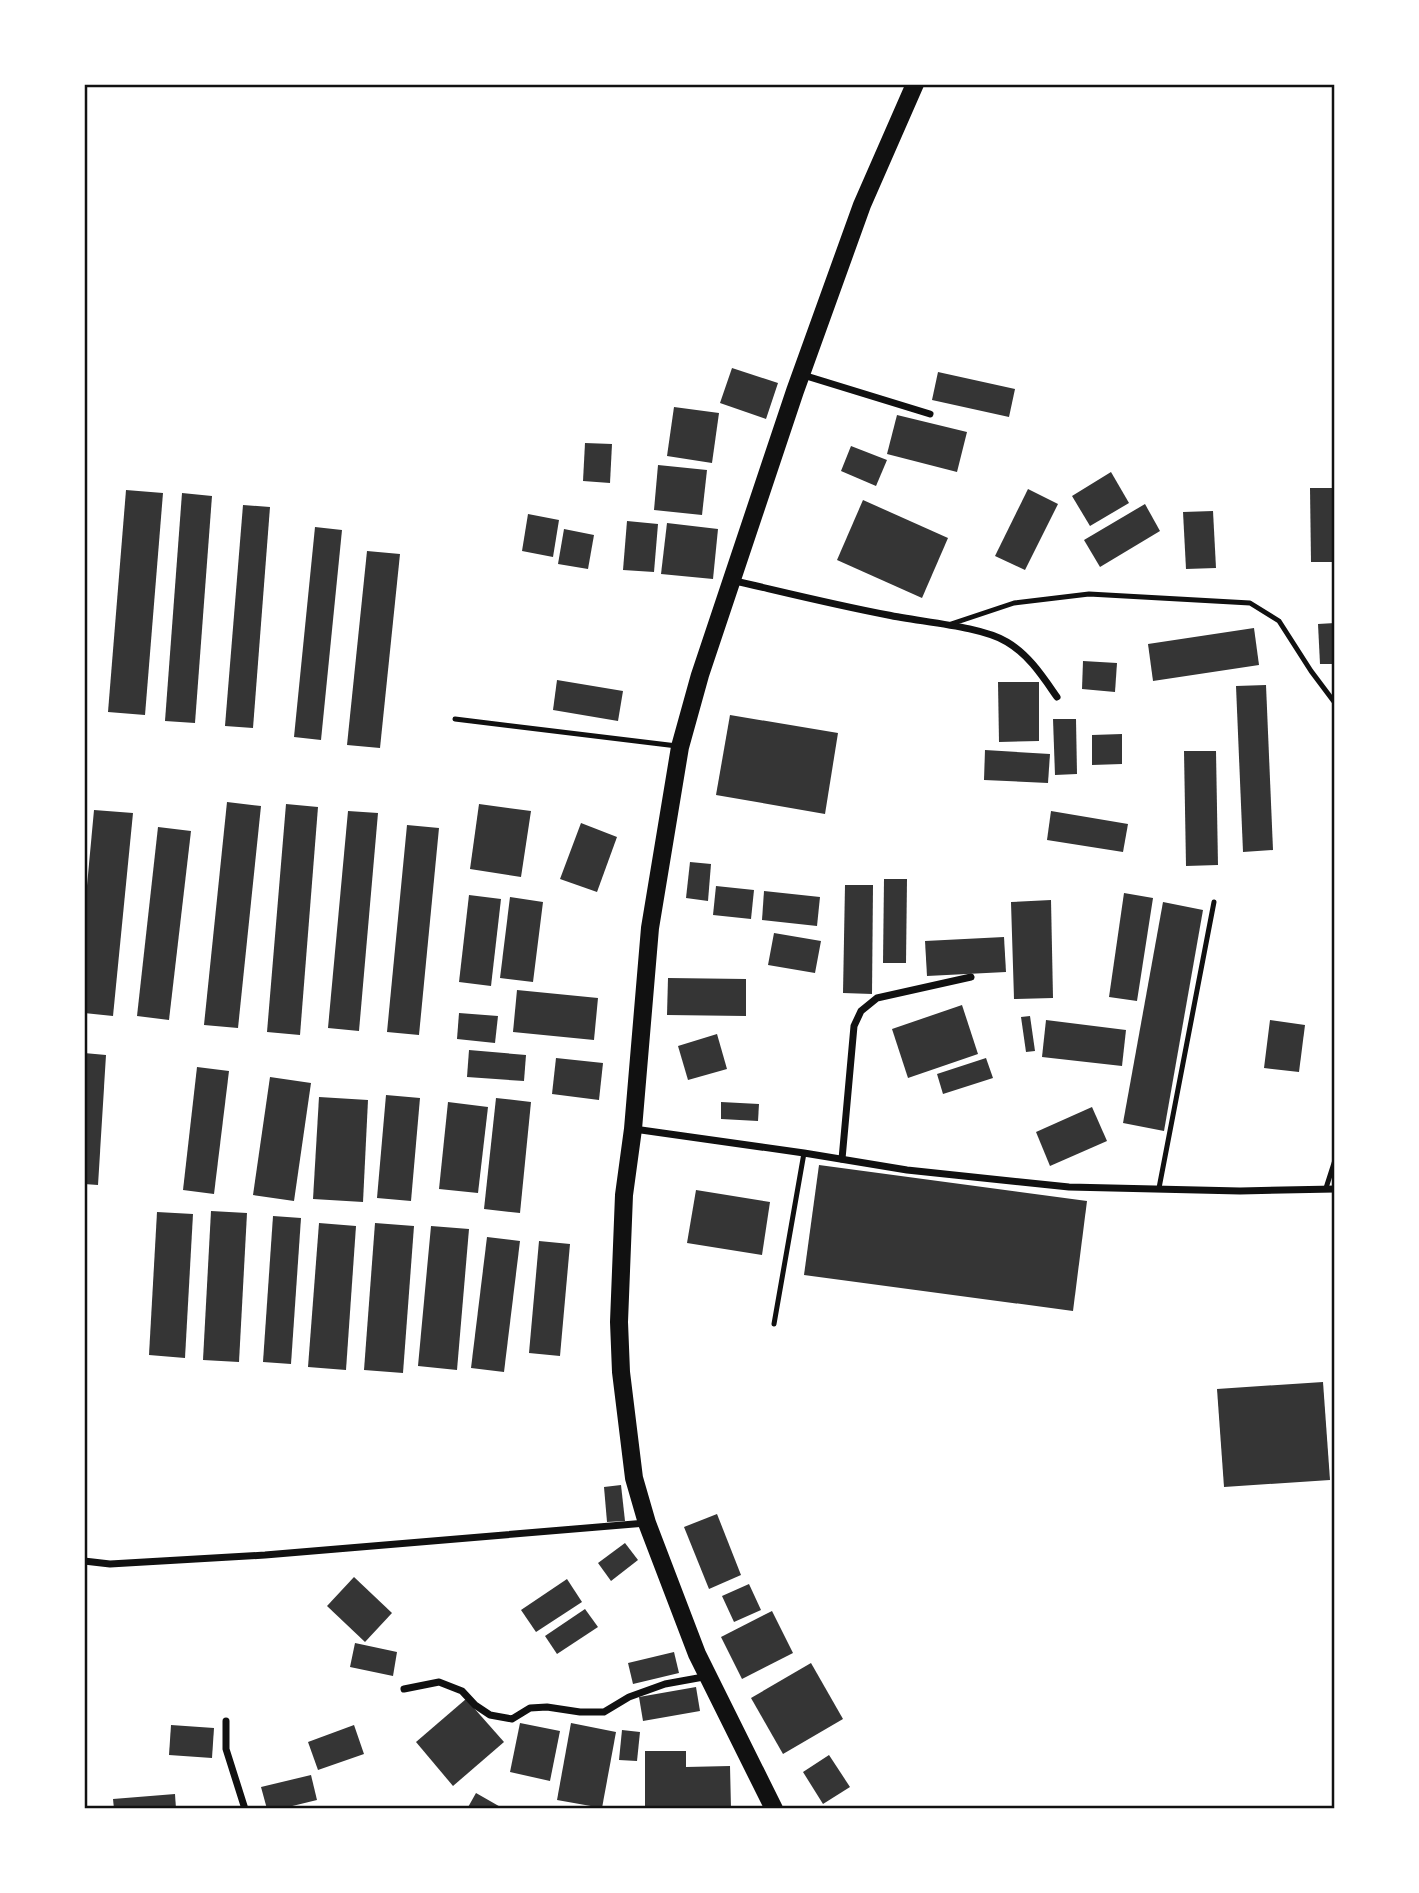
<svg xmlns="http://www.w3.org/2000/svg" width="1419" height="1893" font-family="Mulish,sans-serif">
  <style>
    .building { fill: #353535 }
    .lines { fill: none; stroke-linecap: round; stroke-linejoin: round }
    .service { stroke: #111; stroke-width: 5 }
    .minor { stroke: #111; stroke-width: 7 }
    .primary { stroke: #111; stroke-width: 18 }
    .neatline { fill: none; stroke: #111; stroke-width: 2.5 }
  </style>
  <rect width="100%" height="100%" fill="#fff"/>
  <g class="building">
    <polygon points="732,368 778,383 766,419 720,403"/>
    <polygon points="938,372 1015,389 1009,417 932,400"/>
    <polygon points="674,407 719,413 712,463 667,456"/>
    <polygon points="897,415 967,432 957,472 887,454"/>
    <polygon points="585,443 612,444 610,483 583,481"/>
    <polygon points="851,446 887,460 876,486 841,471"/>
    <polygon points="658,465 707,470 702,515 654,510"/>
    <polygon points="1111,472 1129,503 1090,526 1072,496"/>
    <polygon points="1310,488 1335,488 1335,562 1311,562"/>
    <polygon points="1028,489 1058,504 1025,570 995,556"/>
    <polygon points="126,490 163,493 145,715 108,712"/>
    <polygon points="182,493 212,496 195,723 165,721"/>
    <polygon points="863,500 948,538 922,598 837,560"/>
    <polygon points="1145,504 1160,531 1100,567 1084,540"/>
    <polygon points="243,505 270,507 253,728 225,726"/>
    <polygon points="1213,511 1216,568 1186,569 1183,512"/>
    <polygon points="528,514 559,520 553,557 522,551"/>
    <polygon points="627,521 658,524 654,572 623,570"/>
    <polygon points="667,523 718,529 713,579 661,574"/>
    <polygon points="315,527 342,530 321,740 294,737"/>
    <polygon points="564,529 594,535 588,569 558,564"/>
    <polygon points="367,551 400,554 380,748 347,745"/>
    <polygon points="1335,623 1335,664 1320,664 1318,624"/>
    <polygon points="1254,628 1259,665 1153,681 1148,644"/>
    <polygon points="1083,661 1117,663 1115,692 1082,689"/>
    <polygon points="557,680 623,691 618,721 553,710"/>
    <polygon points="998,682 1039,682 1039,741 999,742"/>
    <polygon points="1266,685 1273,850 1243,852 1236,686"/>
    <polygon points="730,715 838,733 825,814 716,795"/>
    <polygon points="1053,719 1076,719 1077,774 1055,775"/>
    <polygon points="1122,734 1122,764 1092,765 1092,735"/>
    <polygon points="985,750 1050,754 1048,783 984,780"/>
    <polygon points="1184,751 1216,751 1218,865 1186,866"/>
    <polygon points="227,802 261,806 238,1028 204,1025"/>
    <polygon points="286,804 318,807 300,1035 267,1032"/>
    <polygon points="479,804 531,811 521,877 470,869"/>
    <polygon points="94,810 133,813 113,1016 84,1013 84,918"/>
    <polygon points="348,811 378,813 359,1031 328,1028"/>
    <polygon points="1051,811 1128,824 1123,852 1047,840"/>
    <polygon points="581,823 617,837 597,892 560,879"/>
    <polygon points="407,825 439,828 419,1035 387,1032"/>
    <polygon points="158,827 191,831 169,1020 137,1016"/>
    <polygon points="690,862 711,864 708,901 686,898"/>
    <polygon points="884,879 907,879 906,963 883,963"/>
    <polygon points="845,885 873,885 872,994 843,993"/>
    <polygon points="716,886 754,890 751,919 713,915"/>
    <polygon points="764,891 820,897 817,926 762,920"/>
    <polygon points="1124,893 1153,898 1137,1001 1109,997"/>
    <polygon points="469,895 501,899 491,986 459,982"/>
    <polygon points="510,897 543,902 533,982 500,978"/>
    <polygon points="1051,900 1053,998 1014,999 1011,902"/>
    <polygon points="1163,902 1203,910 1164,1131 1123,1123"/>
    <polygon points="774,933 821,941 815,973 768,965"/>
    <polygon points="1004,937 1006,972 927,976 925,941"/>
    <polygon points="668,978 746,979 746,1016 667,1015"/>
    <polygon points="517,990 598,998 594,1040 513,1032"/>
    <polygon points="962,1005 978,1054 908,1078 892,1029"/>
    <polygon points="459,1013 498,1016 495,1043 457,1039"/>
    <polygon points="1030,1016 1035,1051 1026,1052 1021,1017"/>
    <polygon points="1046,1020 1126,1030 1122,1066 1042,1057"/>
    <polygon points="1270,1020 1305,1025 1299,1072 1264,1068"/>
    <polygon points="717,1034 727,1069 688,1080 678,1046"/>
    <polygon points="469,1050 526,1055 524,1081 467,1077"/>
    <polygon points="84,1053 106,1055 98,1185 84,1184"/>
    <polygon points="556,1058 603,1063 599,1100 552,1094"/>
    <polygon points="986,1058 993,1078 943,1094 937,1074"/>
    <polygon points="197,1067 229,1071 214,1194 183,1190"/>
    <polygon points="270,1077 311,1083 294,1201 253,1195"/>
    <polygon points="386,1095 420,1098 411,1201 377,1198"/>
    <polygon points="319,1097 368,1100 363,1202 313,1199"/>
    <polygon points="496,1098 531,1102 520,1213 484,1209"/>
    <polygon points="448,1102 488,1107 478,1193 439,1189"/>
    <polygon points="721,1102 759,1104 758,1121 721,1119"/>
    <polygon points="1092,1107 1107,1141 1050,1166 1036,1132"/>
    <polygon points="819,1165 1087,1201 1073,1311 804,1275"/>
    <polygon points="696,1190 770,1202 762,1255 687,1243"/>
    <polygon points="211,1211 247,1213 239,1362 203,1360"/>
    <polygon points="157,1212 193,1214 185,1358 149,1355"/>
    <polygon points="273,1216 301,1218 291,1364 263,1362"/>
    <polygon points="319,1223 356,1226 346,1370 308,1367"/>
    <polygon points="375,1223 414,1226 403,1373 364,1370"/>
    <polygon points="431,1226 469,1229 457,1370 418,1366"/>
    <polygon points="487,1237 520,1241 504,1372 471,1368"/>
    <polygon points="539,1241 570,1244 560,1356 529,1353"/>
    <polygon points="1323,1382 1330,1480 1224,1487 1217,1389"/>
    <polygon points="621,1485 625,1521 607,1522 604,1487"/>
    <polygon points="717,1514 741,1575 709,1589 684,1527"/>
    <polygon points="625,1543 638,1560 611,1581 598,1563"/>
    <polygon points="354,1577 392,1613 365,1642 327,1606"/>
    <polygon points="567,1579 582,1602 536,1632 521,1610"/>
    <polygon points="749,1584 761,1610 734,1622 722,1596"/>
    <polygon points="585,1609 598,1627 557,1654 545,1636"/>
    <polygon points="772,1611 793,1653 742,1679 721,1637"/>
    <polygon points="355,1643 397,1652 393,1676 350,1667"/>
    <polygon points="674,1652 679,1673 633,1684 628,1663"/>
    <polygon points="811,1663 843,1719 783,1754 751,1698"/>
    <polygon points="696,1687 700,1711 643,1721 639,1697"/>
    <polygon points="466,1699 504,1742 453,1786 416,1742"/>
    <polygon points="520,1723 560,1731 550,1781 510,1772"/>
    <polygon points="571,1723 616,1732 602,1808 557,1800"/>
    <polygon points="171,1725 214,1728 212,1758 169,1755"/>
    <polygon points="354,1725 364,1754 318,1770 308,1742"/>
    <polygon points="622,1730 640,1732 637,1761 619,1760"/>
    <polygon points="645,1751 686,1751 686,1767 730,1766 731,1808 645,1809"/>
    <polygon points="829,1755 850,1787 823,1804 803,1772"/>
    <polygon points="311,1775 317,1800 280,1809 267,1809 261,1787"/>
    <polygon points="476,1793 504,1809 467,1809"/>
    <polygon points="175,1794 176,1809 114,1809 113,1799"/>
  </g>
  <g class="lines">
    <g class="service">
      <polyline points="951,624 1014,603 1089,594 1250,603 1279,621 1311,671 1335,703"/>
      <polyline points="455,719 677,746"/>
      <polyline points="1159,1188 1214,902"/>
      <polyline points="1326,1188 1335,1160"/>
      <polyline points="774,1324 804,1153"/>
    </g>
    <g class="minor">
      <polyline points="803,375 930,414"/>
      <path d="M 731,580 C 783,592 835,605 888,615 C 920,622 981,626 1007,642 C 1029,655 1043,677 1057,697"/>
      <polyline points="634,1129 804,1153 907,1170 1069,1187 1240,1191 1335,1189"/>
      <polyline points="842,1159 854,1026 861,1011 877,998 971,977"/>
      <polyline points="84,1561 110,1564 265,1555 646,1523"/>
      <polyline points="404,1689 439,1682 462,1691 475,1705 490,1715 512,1719 530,1708 547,1707 580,1712 604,1712 629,1697 665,1684 709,1676"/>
      <polyline points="226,1721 226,1749 245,1809"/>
    </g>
    <polyline class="primary" points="774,1809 697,1654 647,1523 634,1478 621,1372 619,1322 624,1195 633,1129 650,928 680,747 700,675 795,391 862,205 915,84"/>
  </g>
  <rect width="1419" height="1893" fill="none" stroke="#ffffff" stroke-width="172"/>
  <rect x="86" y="86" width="1247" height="1721" class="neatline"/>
</svg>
